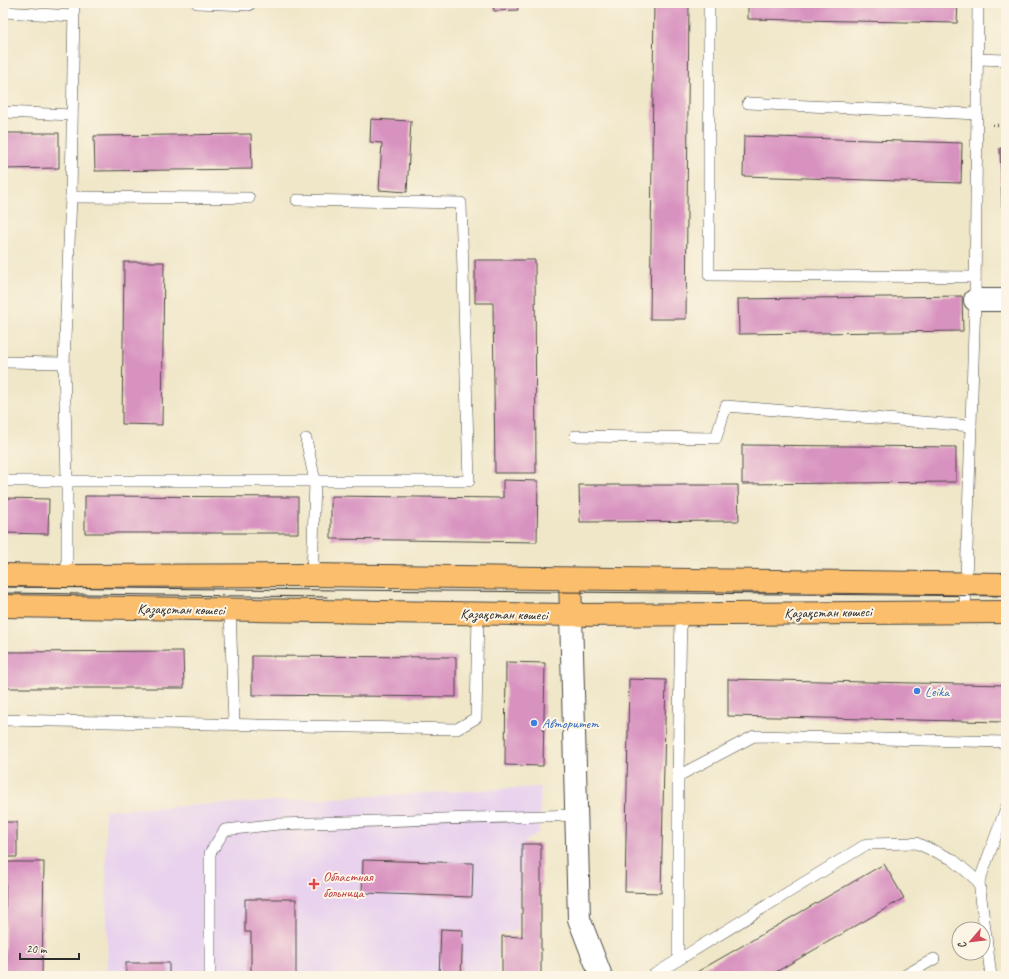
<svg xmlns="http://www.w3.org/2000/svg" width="1009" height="979" font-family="Caveat,sans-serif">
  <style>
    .built { fill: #e8d2ee }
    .building { fill: #d892c0 }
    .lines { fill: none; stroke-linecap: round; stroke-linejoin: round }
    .service-casing { stroke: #494743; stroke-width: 12 }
    .minor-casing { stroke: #494743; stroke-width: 24 }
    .tertiary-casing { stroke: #494743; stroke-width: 24 }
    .primary-casing { stroke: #494743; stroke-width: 24 }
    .path { stroke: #494743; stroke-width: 2.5; stroke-dasharray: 1 3; stroke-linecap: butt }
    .service { stroke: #fff; stroke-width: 11 }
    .minor { stroke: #fff; stroke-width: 22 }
    .tertiary { stroke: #fff; stroke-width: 22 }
    .primary { stroke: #fabe6d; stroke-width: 22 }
    .tram { stroke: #2b2b2b; stroke-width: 1 }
    .shop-dot { fill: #3f7fe0; stroke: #fcf5e5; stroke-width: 1.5 }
    .health-dot { fill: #e0444e; stroke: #fcf5e5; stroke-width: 1.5 }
    .labels { text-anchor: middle; stroke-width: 4; stroke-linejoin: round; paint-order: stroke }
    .street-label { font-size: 14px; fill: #2b2b2b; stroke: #fcf5e5 }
    .shop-label { font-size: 14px; fill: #366cbe; stroke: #fcf5e5; text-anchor: start }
    .health-label { font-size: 14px; fill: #be3a42; stroke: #fcf5e5; text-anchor: start }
  </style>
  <rect width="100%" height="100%" fill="#fcf5e5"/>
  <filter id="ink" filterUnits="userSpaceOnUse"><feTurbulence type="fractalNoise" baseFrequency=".025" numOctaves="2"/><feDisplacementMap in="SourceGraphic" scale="8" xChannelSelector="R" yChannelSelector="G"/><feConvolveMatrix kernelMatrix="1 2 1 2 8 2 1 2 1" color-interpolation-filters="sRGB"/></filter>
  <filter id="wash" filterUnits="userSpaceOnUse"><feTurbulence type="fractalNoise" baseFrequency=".012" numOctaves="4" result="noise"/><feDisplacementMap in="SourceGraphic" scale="16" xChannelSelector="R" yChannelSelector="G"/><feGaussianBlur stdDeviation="0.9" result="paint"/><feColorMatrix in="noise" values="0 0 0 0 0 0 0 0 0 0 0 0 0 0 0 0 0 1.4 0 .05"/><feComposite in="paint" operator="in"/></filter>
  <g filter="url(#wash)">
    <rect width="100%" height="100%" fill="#f0e7c9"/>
    <polygon class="built" points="541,787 539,832 523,844 518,930 498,935 498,976 108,976 105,810"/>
    <g id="blocks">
      <g class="building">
        <polygon points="493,3 517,3 518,10 494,11"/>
        <polygon points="654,3 689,3 686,319 650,319"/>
        <polygon points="748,3 958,3 957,23 748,19"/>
        <polygon points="371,119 411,121 407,192 379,190 382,143 370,142"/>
        <polygon points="3,133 59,133 59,168 3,169"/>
        <polygon points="251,134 252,169 95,171 94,136"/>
        <polygon points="744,136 962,143 961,183 743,176"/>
        <polygon points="1000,148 1006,148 1006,207 1002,207"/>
        <polygon points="475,260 535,260 536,473 495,473 493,303 475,303"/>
        <polygon points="124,262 164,262 162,425 122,424"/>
        <polygon points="962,296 963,331 739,334 738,299"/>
        <polygon points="742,445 956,447 956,482 742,484"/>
        <polygon points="503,480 538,481 537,542 331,539 331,496 503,498"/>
        <polygon points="579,485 738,485 739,521 580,522"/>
        <polygon points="85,496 298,497 298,533 85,533"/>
        <polygon points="3,498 49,499 48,534 3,533"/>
        <polygon points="183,651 184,688 3,688 3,652"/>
        <polygon points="252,656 456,657 456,697 252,695"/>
        <polygon points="506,662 545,663 543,766 505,765"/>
        <polygon points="629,679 666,680 661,893 625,892"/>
        <polygon points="728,679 1006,685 1006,722 728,716"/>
        <rect x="3" y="822" width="14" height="35"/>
        <polygon points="522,844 541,844 541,976 502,976 502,936 522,937"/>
        <polygon points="363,860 473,863 472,897 362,893"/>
        <polygon points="6,862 44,862 42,976 4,976"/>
        <polygon points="884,864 904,898 769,976 690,976"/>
        <polygon points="245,899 296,899 296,976 251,976 251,932 245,932"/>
        <polygon points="441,929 463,930 461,976 439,976"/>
        <rect x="126" y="963" width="43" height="13"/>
      </g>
    </g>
  </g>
  <g filter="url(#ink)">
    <use href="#blocks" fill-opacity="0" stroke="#494743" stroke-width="1"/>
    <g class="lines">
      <g class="service-casing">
        <g id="service">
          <polyline points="197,3 249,5"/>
          <polyline points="709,3 709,275 975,277"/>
          <polyline points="3,12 73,16"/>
          <polyline points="977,59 1006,60"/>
          <polyline points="748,103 977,114"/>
          <polyline points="3,112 72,115"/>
          <polyline points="71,197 249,198"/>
          <polyline points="3,362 64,363"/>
          <polyline points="575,436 716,438 726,406 971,426"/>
          <polyline points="306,439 315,481 312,575"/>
          <polyline points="3,481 469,481 461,203 297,200"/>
          <polyline points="67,576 67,480 64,363 71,197 74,3"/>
          <polyline points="230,609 234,724"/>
          <polyline points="965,611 975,300 978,3"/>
          <polyline points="3,720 457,729 476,718 478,613"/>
          <polyline points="678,776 754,736 1006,742"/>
          <polyline points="678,960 678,776 681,614"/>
          <polyline points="210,976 210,853 225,830 279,824 577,815"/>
          <polyline points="652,976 867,844 916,843 952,859 979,882"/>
          <polyline points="904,976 934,959"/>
          <polyline points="991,976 979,882 1006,808"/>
        </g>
      </g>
      <g class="minor-casing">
        <polyline id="minor" points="975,300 1006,300"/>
      </g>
      <g class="tertiary-casing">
        <polyline id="tertiary" points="571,615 579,919 601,976"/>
      </g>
      <g class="primary-casing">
        <g id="primary">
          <polyline points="3,575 67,576 312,575 1006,584"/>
          <polyline points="570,579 571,615"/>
          <polyline points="3,606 571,615 1006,612"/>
        </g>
      </g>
      <polyline class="path" points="993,125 1006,125"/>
      <use href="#service" class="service"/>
      <use href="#minor" class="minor"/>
      <use href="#tertiary" class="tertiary"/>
      <use href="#primary" class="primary"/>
      <g class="tram">
        <polyline points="3,587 1006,596"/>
        <polyline points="3,593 327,597"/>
      </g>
    </g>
  </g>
  <g class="shop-dot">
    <circle cx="917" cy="691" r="4"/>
    <circle cx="534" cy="723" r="4"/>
  </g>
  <path class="health-dot" d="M312 878h4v4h4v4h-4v4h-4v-4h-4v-4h4z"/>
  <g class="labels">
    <g class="street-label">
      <text transform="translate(181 609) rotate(1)" y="5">Қазақстан көшесі</text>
      <text transform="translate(828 612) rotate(-1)" y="5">Қазақстан көшесі</text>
      <text transform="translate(504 614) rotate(1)" y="5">Қазақстан көшесі</text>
    </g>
    <g class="shop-label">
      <text x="925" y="696">Leika</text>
      <text x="542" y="728">Авторитет</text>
    </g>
    <g class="health-label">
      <text x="323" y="881">Областная<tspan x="323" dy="16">больница</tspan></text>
    </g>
  </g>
  <rect width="1009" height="979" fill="none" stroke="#fcf5e5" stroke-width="16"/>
  <g transform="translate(971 941) rotate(242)"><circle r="19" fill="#fcf5e5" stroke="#a8a49b"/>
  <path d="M0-3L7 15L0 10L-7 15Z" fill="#d1495b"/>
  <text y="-6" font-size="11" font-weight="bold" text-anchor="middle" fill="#2b2b2b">С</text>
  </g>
  <path d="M20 953v6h59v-6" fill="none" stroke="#2b2b2b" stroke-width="2"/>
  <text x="26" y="953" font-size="12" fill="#2b2b2b" stroke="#fcf5e5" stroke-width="3" paint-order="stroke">20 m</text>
</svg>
